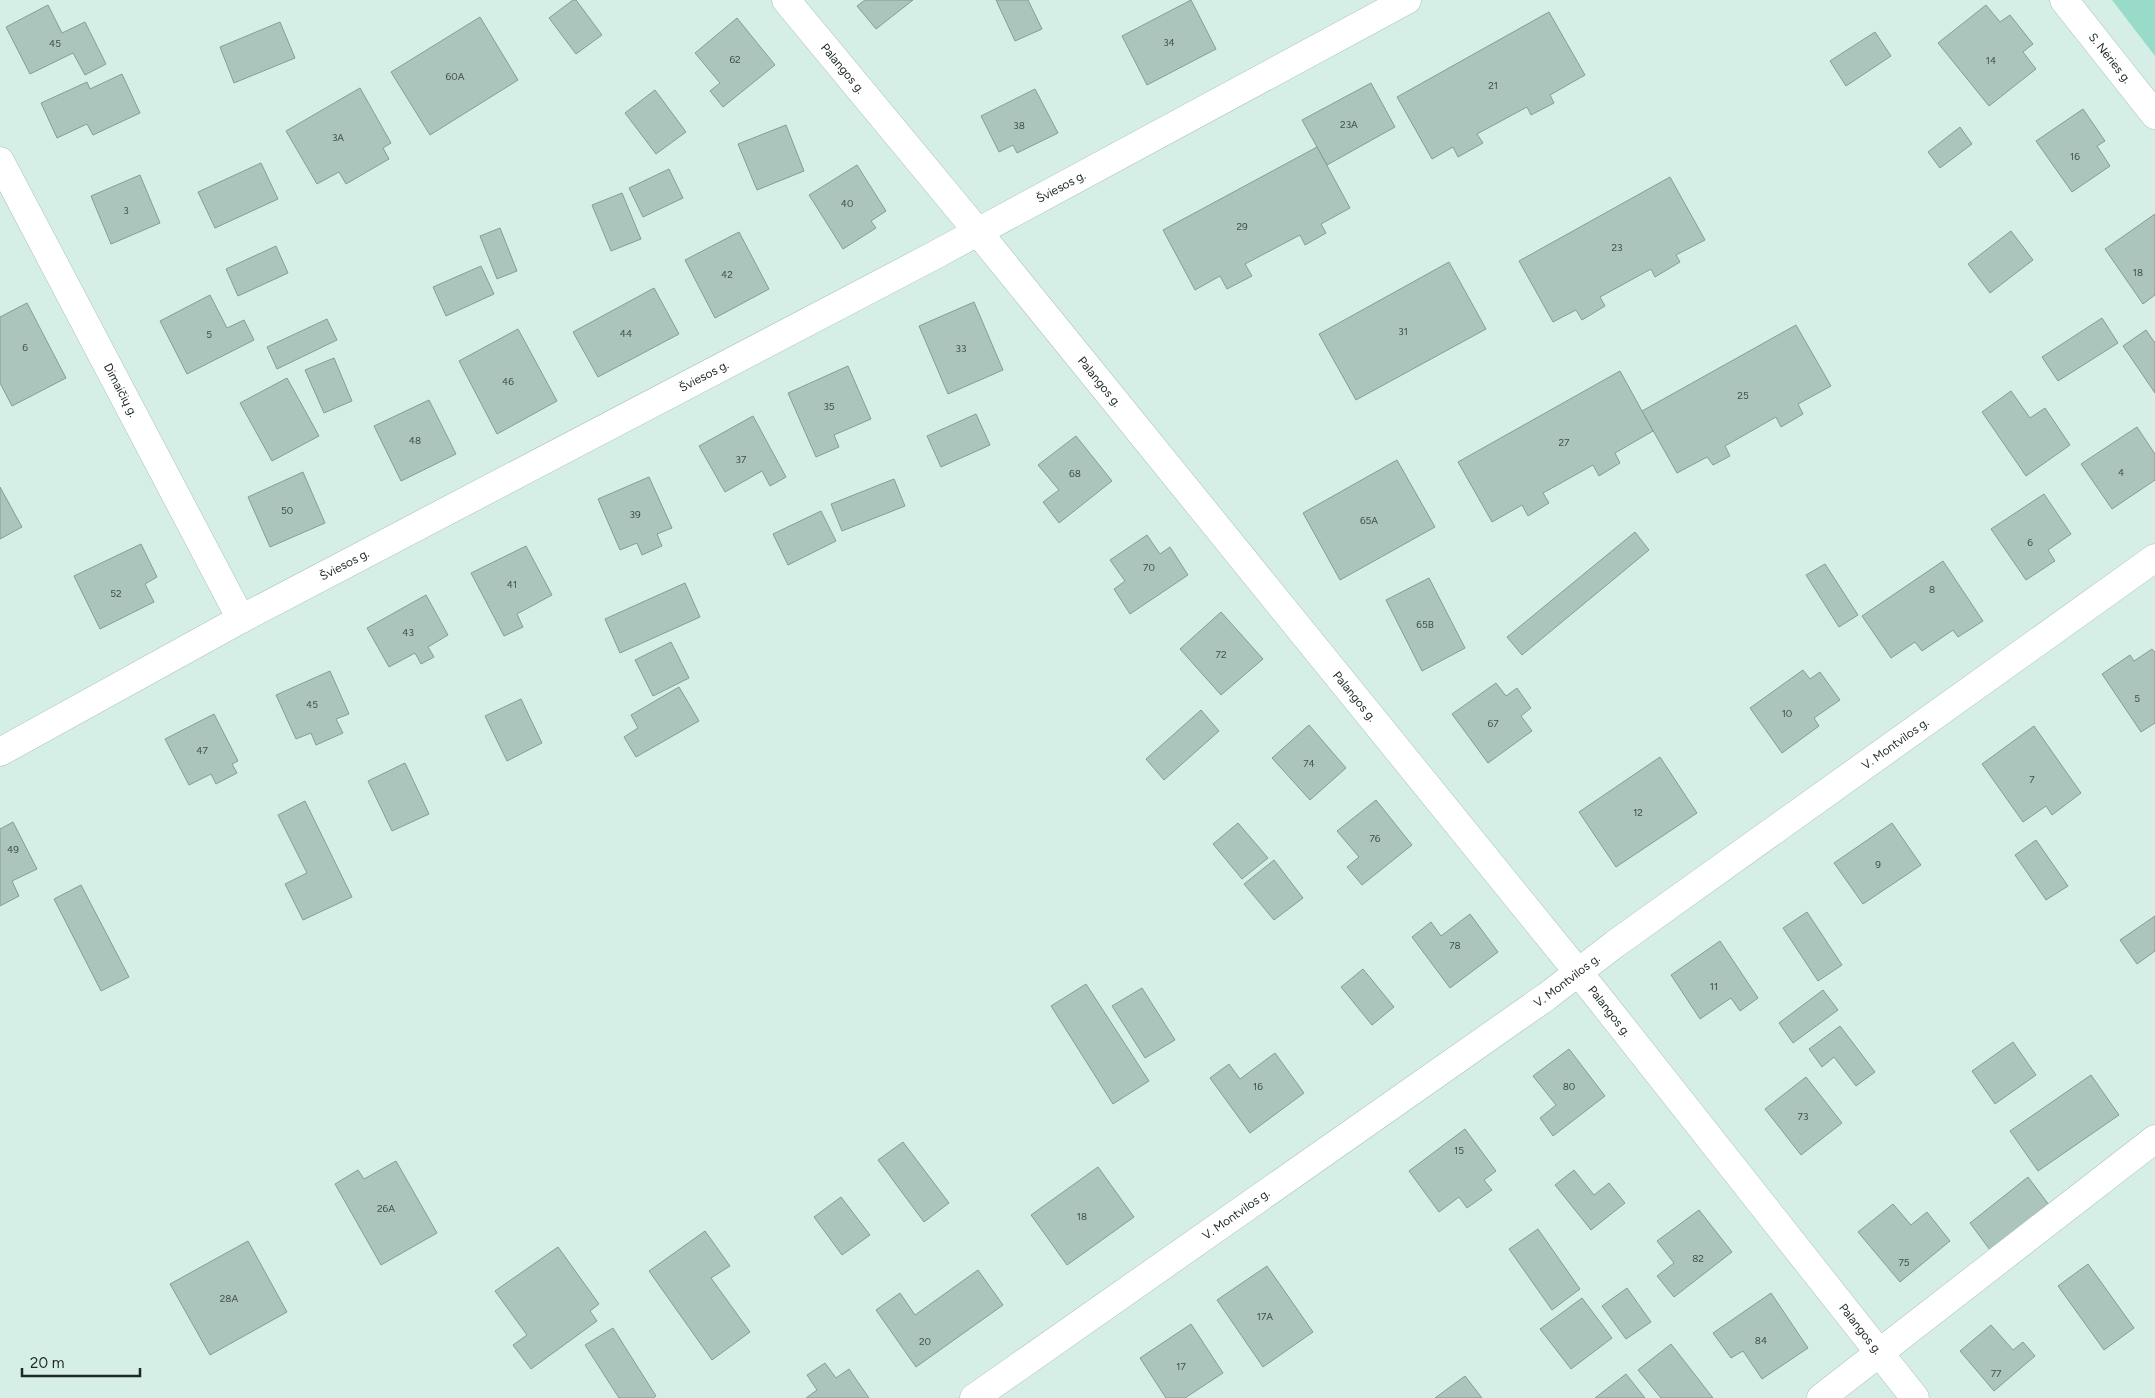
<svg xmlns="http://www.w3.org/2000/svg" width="2155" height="1398" font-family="Figtree,sans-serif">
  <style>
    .green { fill: #97dbc8 }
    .building { fill: #abc4bc; stroke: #849d95 }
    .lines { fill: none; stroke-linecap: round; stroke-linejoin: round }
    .minor-casing { stroke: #a9c2ba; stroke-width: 29 }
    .minor { stroke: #fff; stroke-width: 28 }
    .labels { text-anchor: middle; stroke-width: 5; stroke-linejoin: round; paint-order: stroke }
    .number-label { font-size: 10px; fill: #414f4b }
    .street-label { font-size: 12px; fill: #1e2825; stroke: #d5efe7 }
  </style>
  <rect width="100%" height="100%" fill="#d5efe7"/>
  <polygon class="green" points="2112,0 2155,0 2155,56"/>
  <g class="building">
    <polygon points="573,0 576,0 602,35 576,54 549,18"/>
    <polygon points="865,0 913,0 876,29 857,6"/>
    <polygon points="996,0 1028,0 1042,29 1015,41"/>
    <polygon points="1191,0 1216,49 1147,85 1122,36"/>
    <polygon points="48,5 62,33 85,22 106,64 85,75 73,53 30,74 6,27"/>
    <polygon points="1986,5 2000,22 2010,15 2033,44 2023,52 2036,69 1989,106 1938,43"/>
    <polygon points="1549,12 1585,75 1550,95 1554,103 1531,115 1527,107 1477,134 1483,143 1458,157 1453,147 1432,159 1397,97"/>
    <polygon points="480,17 518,80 430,135 391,72"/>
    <polygon points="737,18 775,65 723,107 710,91 720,83 695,53"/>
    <polygon points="280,22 295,58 234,83 220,47"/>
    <polygon points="1875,32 1891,56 1846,86 1830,61"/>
    <polygon points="122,74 140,113 93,135 87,124 57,138 41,103 87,82 90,89"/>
    <polygon points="1371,83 1395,127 1327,165 1302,120"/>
    <polygon points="360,88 391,143 383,148 389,159 346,184 339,172 317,184 286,131"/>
    <polygon points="1035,89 1058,133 1017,153 1013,145 999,152 981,116"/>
    <polygon points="655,90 686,132 656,154 625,113"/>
    <polygon points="2083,109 2105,141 2097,146 2110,166 2072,192 2036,141"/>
    <polygon points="786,125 804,171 757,190 738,144"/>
    <polygon points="1960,127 1972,144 1940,168 1928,152"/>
    <polygon points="1317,147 1350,208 1321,224 1326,233 1305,245 1300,235 1245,264 1252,276 1227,289 1220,276 1195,290 1163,230"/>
    <polygon points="261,163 278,199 215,228 198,192"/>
    <polygon points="857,165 886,211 871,221 876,228 843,249 809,195"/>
    <polygon points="669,169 683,198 643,217 629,188"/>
    <polygon points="140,175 160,223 111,244 91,196"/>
    <polygon points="1670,177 1705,240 1676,255 1680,262 1655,277 1651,269 1600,297 1605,306 1582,320 1576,310 1553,322 1519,261"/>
    <polygon points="622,193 641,239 611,251 592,205"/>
    <polygon points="2155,214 2155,295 2143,304 2105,249"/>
    <polygon points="500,228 517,271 497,279 480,236"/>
    <polygon points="2011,231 2033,260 1990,293 1968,264"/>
    <polygon points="739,232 769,289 715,318 685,260"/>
    <polygon points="276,246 288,273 238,296 226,269"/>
    <polygon points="1449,262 1486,329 1356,400 1319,334"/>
    <polygon points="481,266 494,294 446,316 433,287"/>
    <polygon points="654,288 679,334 598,377 573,332"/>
    <polygon points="210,295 227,328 244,320 254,340 187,374 160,321"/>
    <polygon points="974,302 1003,370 948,394 919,326"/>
    <polygon points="27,303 66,378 12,406 0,383 0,317"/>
    <polygon points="2102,318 2118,343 2058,381 2042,357"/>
    <polygon points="327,319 337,340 277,369 267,347"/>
    <polygon points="1796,325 1831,386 1798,404 1803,414 1781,427 1776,417 1725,446 1730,456 1713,465 1707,457 1677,473 1642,411"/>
    <polygon points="518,329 557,401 497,434 459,361"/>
    <polygon points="2146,330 2155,343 2155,393 2123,346"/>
    <polygon points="334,358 352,401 324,413 305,370"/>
    <polygon points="848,366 871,419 834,435 839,447 816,457 788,393"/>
    <polygon points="1620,371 1653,431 1615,453 1620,463 1599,476 1593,465 1543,493 1549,503 1528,516 1522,505 1492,522 1458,462"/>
    <polygon points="287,378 319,436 272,461 240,403"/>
    <polygon points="2011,391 2030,418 2045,408 2070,445 2026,476 1982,412"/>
    <polygon points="429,400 456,454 401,481 374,426"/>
    <polygon points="976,414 990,445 941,467 927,436"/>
    <polygon points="753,416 786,477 770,486 762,471 725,492 699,446"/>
    <polygon points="2137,427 2155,454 2155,480 2112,509 2081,464"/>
    <polygon points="1076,436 1112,481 1059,523 1043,502 1059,490 1038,465"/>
    <polygon points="1397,460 1435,527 1340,580 1303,513"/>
    <polygon points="303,472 325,523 270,547 248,497"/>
    <polygon points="649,477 672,528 657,534 662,546 642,555 637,543 620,550 598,499"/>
    <polygon points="894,479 905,506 842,531 831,504"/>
    <polygon points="0,487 22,527 0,539"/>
    <polygon points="2044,494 2071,534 2048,550 2055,561 2026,580 1991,529"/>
    <polygon points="821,511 836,541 788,565 773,534"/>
    <polygon points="1635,532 1649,550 1522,655 1507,637"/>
    <polygon points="1147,535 1160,554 1170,547 1188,575 1130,614 1114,589 1125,581 1110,560"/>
    <polygon points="141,544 157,577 145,584 154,602 100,629 74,576"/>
    <polygon points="526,546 552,595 517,614 523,627 504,636 471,573"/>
    <polygon points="1943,561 1983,621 1958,637 1953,630 1922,651 1915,642 1891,658 1862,616"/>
    <polygon points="1825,564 1858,615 1839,627 1806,575"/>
    <polygon points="1429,578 1465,648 1422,671 1386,600"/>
    <polygon points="685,583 700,617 620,653 605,619"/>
    <polygon points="426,595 448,635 428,647 434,657 421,664 415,653 389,667 367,628"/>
    <polygon points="1221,612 1263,659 1221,695 1180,649"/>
    <polygon points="671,642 689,678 653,696 635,660"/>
    <polygon points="2152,649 2155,652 2155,723 2141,732 2102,674 2130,655 2134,661"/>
    <polygon points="1803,670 1810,679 1820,672 1840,700 1814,718 1819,726 1782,753 1750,708"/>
    <polygon points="330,671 349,714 336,719 343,733 316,745 311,733 296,739 276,695"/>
    <polygon points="1496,683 1506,696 1517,688 1531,708 1521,716 1532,731 1488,763 1452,714"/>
    <polygon points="679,687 699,721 636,757 624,737 638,728 631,715"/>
    <polygon points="521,699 542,743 507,761 485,716"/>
    <polygon points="1201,710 1219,731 1164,780 1146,759"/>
    <polygon points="214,714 238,761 232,764 237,773 216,784 211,774 189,785 165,739"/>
    <polygon points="1309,725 1346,768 1310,800 1272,758"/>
    <polygon points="2034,726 2081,793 2052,815 2046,806 2023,822 1982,764"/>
    <polygon points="1660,757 1697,813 1616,867 1579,812"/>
    <polygon points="405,763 429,814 392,831 368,781"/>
    <polygon points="1376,800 1412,845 1362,885 1347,867 1359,857 1337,831"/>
    <polygon points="305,801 352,897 303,920 285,884 307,873 278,815"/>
    <polygon points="13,822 37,869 12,881 19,896 0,906 0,829"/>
    <polygon points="1238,823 1268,858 1242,879 1213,844"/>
    <polygon points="1892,823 1921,865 1863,904 1834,863"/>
    <polygon points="2036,840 2068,886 2046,900 2015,855"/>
    <polygon points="1274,860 1303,898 1274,920 1244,884"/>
    <polygon points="81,885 129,977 101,991 54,899"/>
    <polygon points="1807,912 1842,965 1818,981 1783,928"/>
    <polygon points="1470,914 1498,952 1450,988 1412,937 1431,922 1441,936"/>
    <polygon points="2155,916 2155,951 2137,964 2120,940"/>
    <polygon points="1720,941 1758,998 1740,1011 1731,998 1700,1019 1671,975"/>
    <polygon points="1363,969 1394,1007 1372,1025 1341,987"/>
    <polygon points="1086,984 1149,1081 1113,1104 1051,1006"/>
    <polygon points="1142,988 1175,1040 1145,1058 1112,1006"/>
    <polygon points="1823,990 1838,1010 1793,1043 1779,1023"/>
    <polygon points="1840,1026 1875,1072 1856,1086 1834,1057 1822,1067 1809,1049"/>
    <polygon points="2013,1042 2036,1075 1995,1104 1972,1071"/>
    <polygon points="1569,1049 1605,1096 1553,1136 1540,1118 1556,1105 1533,1076"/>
    <polygon points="1275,1053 1304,1093 1250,1133 1210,1078 1229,1064 1240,1079"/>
    <polygon points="2091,1075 2119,1115 2038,1171 2010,1131"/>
    <polygon points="1806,1077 1842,1123 1801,1155 1765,1109"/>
    <polygon points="1465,1129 1496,1171 1484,1180 1492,1190 1467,1208 1459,1197 1439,1212 1409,1171"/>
    <polygon points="903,1142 949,1203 924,1222 878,1160"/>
    <polygon points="396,1161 437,1233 381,1265 335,1184 358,1170 364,1179"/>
    <polygon points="1098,1167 1134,1217 1067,1265 1031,1215"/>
    <polygon points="1574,1170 1594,1195 1609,1183 1625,1203 1591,1230 1555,1185"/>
    <polygon points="2028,1177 2049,1205 1990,1250 1970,1223"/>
    <polygon points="841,1197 870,1235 842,1255 814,1217"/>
    <polygon points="1893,1204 1911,1225 1927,1212 1950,1241 1900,1282 1858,1232"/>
    <polygon points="1699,1210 1732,1252 1674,1297 1657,1276 1674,1263 1657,1241"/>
    <polygon points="1538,1229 1580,1289 1552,1310 1509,1249"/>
    <polygon points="705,1231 730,1266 711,1278 750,1332 712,1360 649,1271"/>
    <polygon points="248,1241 287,1312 210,1355 170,1284"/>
    <polygon points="558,1247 599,1304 590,1311 597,1321 531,1369 513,1345 527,1335 495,1291"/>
    <polygon points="2088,1264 2134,1328 2104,1350 2058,1286"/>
    <polygon points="1267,1266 1313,1332 1263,1367 1217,1300"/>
    <polygon points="978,1270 1003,1305 916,1367 876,1310 900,1293 915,1315"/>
    <polygon points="1627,1288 1651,1322 1626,1339 1602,1306"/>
    <polygon points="1771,1293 1808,1348 1762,1379 1743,1351 1731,1358 1713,1333"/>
    <polygon points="1582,1298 1612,1338 1571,1369 1540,1329"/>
    <polygon points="1191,1324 1223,1373 1185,1398 1166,1398 1140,1358"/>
    <polygon points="1991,1325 2013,1350 2023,1342 2035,1356 1994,1391 1960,1351"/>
    <polygon points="613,1328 656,1396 653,1398 619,1398 585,1345"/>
    <polygon points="1671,1344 1713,1398 1661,1398 1638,1370"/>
    <polygon points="825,1363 836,1378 849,1369 869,1398 806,1398 817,1390 807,1375"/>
    <polygon points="1626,1374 1645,1398 1595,1398"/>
    <polygon points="1465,1376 1482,1398 1435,1398"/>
  </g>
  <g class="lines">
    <g class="minor-casing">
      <g id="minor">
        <path id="s1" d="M 786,0 L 978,232 L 1599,998 L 1915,1398"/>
        <path id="s2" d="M 2064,0 L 2155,115"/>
        <path id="s3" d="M 0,161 L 241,619"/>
        <path id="s4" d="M 0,752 L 241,619 L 935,255 L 1407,0"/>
        <path id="s5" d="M 974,1398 L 1546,997 L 1615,944 L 2155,558"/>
        <polyline points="1821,1398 2155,1139"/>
      </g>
    </g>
    <use href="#minor" class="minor"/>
  </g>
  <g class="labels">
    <g class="number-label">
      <text x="1169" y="46">34</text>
      <text x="55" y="47">45</text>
      <text x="735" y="63">62</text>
      <text x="1991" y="64">14</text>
      <text x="455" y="80">60A</text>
      <text x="1493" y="89">21</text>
      <text x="1349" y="128">23A</text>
      <text x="1019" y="129">38</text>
      <text x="338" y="141">3A</text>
      <text x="2075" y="160">16</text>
      <text x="847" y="207">40</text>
      <text x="126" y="214">3</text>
      <text x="1242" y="230">29</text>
      <text x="1617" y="251">23</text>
      <text x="2138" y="276">18</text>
      <text x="727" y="278">42</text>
      <text x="1403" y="335">31</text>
      <text x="626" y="337">44</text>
      <text x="209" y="338">5</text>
      <text x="25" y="351">6</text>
      <text x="961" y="352">33</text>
      <text x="508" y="385">46</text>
      <text x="1743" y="399">25</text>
      <text x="829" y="410">35</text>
      <text x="415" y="444">48</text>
      <text x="1564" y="446">27</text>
      <text x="741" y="463">37</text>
      <text x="2121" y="476">4</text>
      <text x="1075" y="477">68</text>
      <text x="287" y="514">50</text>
      <text x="635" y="518">39</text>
      <text x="1369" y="524">65A</text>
      <text x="2030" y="546">6</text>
      <text x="1149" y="571">70</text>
      <text x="512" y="588">41</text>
      <text x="1932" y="593">8</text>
      <text x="116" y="597">52</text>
      <text x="1425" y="628">65B</text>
      <text x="408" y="636">43</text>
      <text x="1221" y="658">72</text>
      <text x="2137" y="702">5</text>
      <text x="312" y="708">45</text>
      <text x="1787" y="717">10</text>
      <text x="1493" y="727">67</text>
      <text x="202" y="754">47</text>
      <text x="1309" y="767">74</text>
      <text x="2032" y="783">7</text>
      <text x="1638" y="816">12</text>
      <text x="1375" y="842">76</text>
      <text x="13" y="853">49</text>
      <text x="1878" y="868">9</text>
      <text x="1455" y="949">78</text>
      <text x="1714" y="990">11</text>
      <text x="1258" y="1090">16</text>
      <text x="1569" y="1090">80</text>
      <text x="1803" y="1120">73</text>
      <text x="1459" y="1154">15</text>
      <text x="386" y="1212">26A</text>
      <text x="1082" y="1220">18</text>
      <text x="1698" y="1262">82</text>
      <text x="1904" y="1266">75</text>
      <text x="229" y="1302">28A</text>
      <text x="1265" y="1320">17A</text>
      <text x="1761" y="1344">84</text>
      <text x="925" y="1345">20</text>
      <text x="1181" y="1370">17</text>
      <text x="1996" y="1377">77</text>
    </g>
    <g class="street-label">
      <text dy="4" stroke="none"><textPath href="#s2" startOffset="74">S. Nėries g.</textPath></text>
      <text dy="4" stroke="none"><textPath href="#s1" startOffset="89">Palangos g.</textPath></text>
      <text dy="4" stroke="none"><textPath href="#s4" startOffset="1202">Šviesos g.</textPath></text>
      <text dy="4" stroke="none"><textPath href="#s4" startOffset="798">Šviesos g.</textPath></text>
      <text dy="4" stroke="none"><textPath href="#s1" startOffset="494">Palangos g.</textPath></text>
      <text dy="4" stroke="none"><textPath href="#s3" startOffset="259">Dimaičių g.</textPath></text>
      <text dy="4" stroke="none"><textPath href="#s4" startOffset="392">Šviesos g.</textPath></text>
      <text dy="4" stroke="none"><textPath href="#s1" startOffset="899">Palangos g.</textPath></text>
      <text dy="4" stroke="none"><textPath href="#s5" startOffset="1130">V. Montvilos g.</textPath></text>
      <text dy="4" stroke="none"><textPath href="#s5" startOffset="725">V. Montvilos g.</textPath></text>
      <text dy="4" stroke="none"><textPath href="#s1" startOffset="1304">Palangos g.</textPath></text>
      <text dy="4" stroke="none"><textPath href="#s5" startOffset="320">V. Montvilos g.</textPath></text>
      <text dy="4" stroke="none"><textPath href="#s1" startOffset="1709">Palangos g.</textPath></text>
    </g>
  </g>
  <path d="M22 1368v8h118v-8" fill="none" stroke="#1e2825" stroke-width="2.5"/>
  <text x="30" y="1368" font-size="15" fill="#1e2825" stroke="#d5efe7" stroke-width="4" paint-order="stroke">20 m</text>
</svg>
